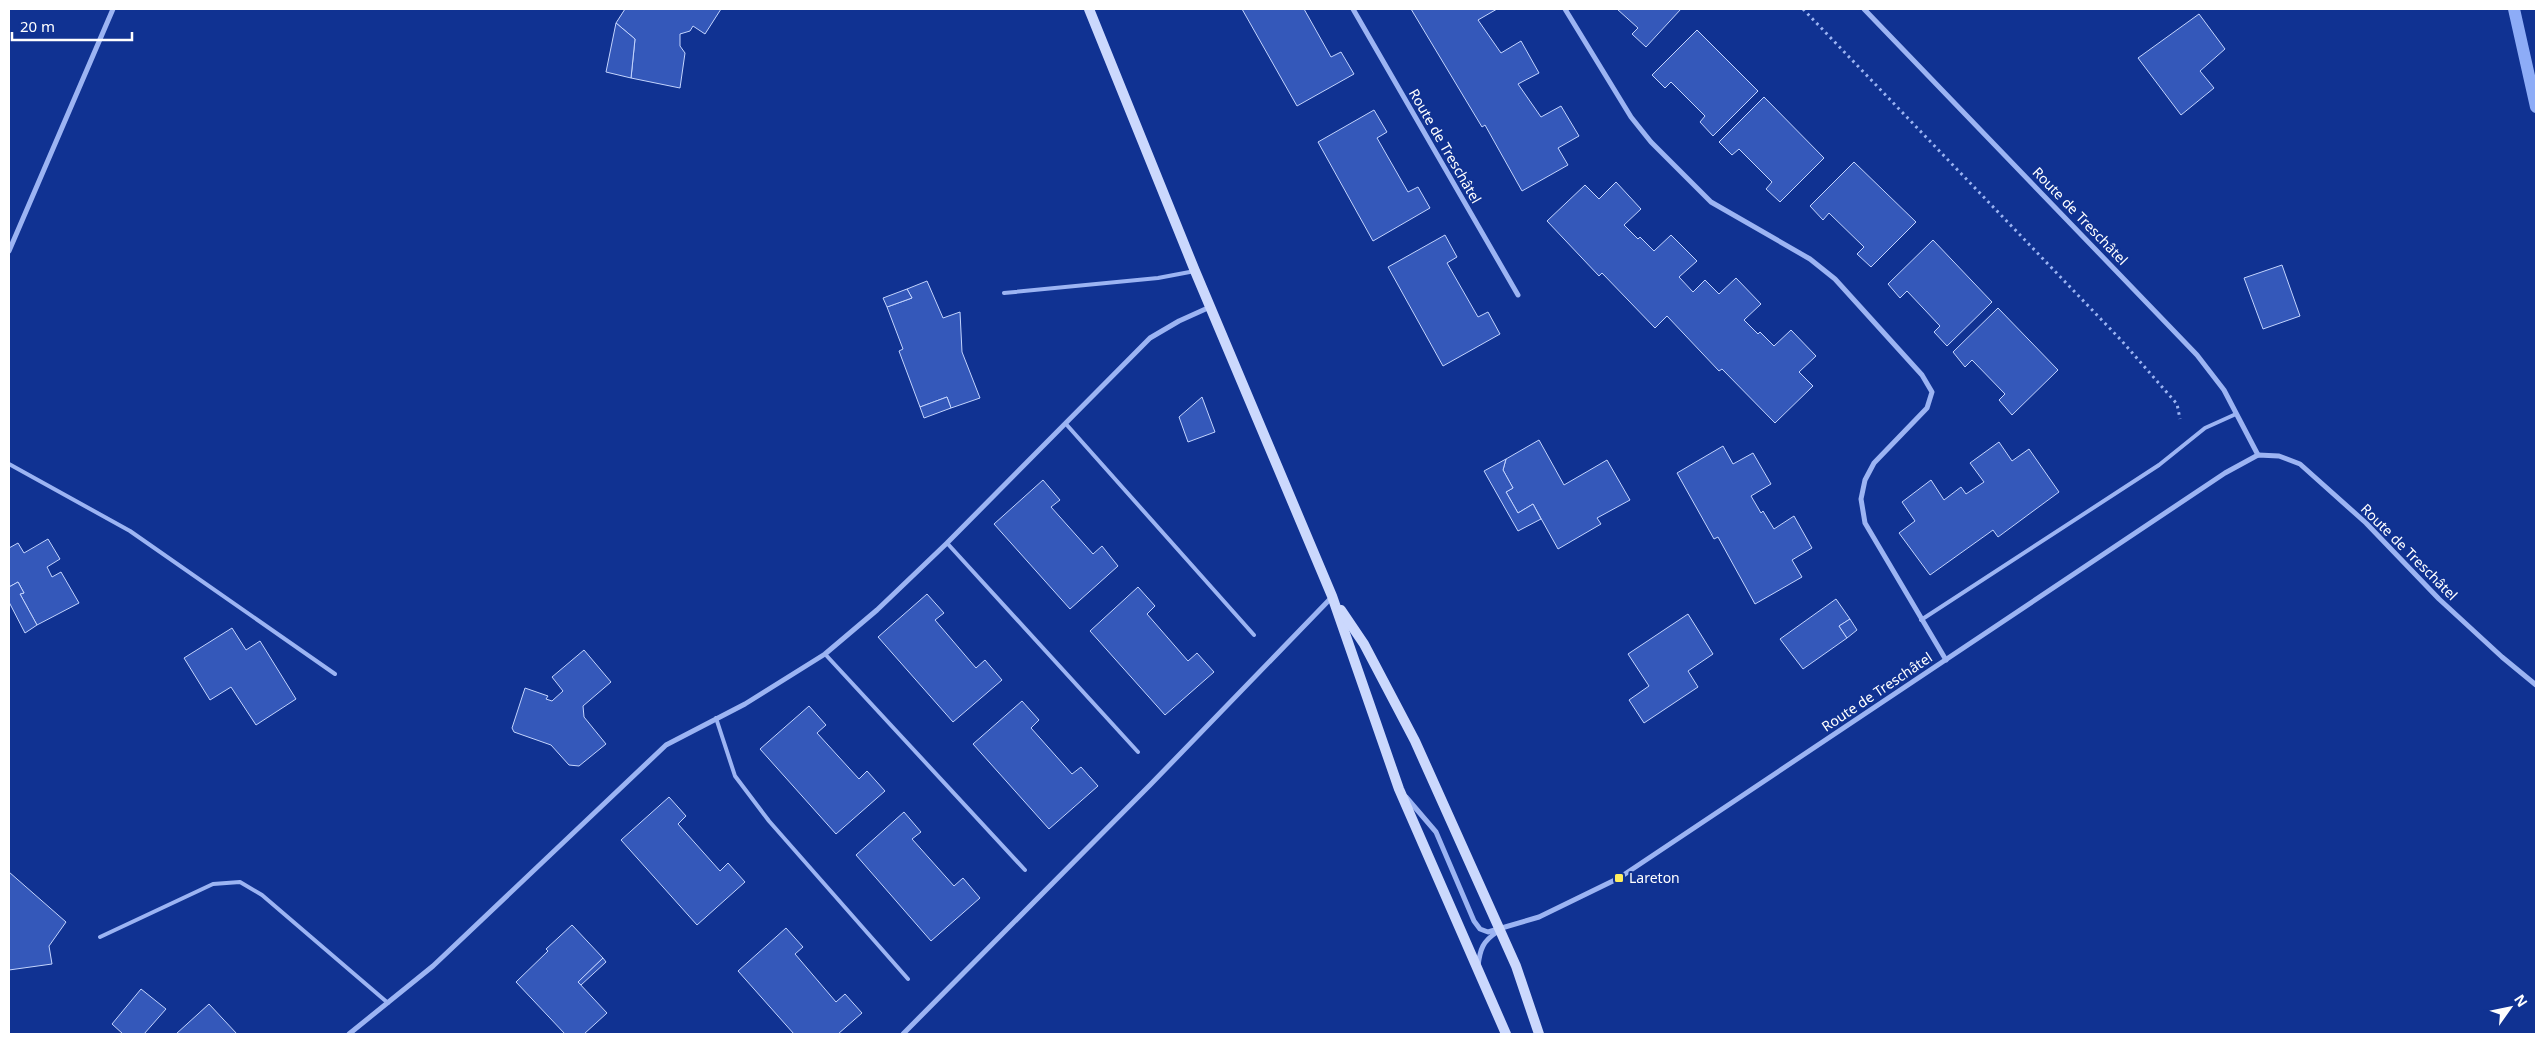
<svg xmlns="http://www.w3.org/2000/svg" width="2545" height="1043" font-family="'Noto Sans',sans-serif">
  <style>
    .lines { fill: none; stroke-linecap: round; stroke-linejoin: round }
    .stream { stroke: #8dacf7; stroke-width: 12 }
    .building { fill: #3458ba; stroke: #c3d4fe }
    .path { stroke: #9cb4f3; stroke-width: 3; stroke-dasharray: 2.5 4; stroke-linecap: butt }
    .lane { stroke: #9cb4f3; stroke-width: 4 }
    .street { stroke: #9cb4f3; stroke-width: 5 }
    .secondary { stroke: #cbd8fd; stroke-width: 10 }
    .poi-dot { fill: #ffed5e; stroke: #103292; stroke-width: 2 }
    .labels { text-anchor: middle; stroke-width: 4; stroke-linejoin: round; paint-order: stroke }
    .street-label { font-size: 14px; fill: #fff; stroke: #103292 }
    .poi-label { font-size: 14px; fill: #fff; stroke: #103292; text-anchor: start }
  </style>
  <rect width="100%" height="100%" fill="#103292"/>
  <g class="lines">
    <polyline class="stream" points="2514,9 2536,107"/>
  </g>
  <g class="building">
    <polygon points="625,9 721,9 705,34 693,26 690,31 680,34 680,46 685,53 680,88 631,78 635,39 616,23"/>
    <polygon points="1242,9 1304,9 1331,57 1341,52 1354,74 1297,106"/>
    <polygon points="1411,9 1497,9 1478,20 1501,53 1521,41 1539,73 1518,84 1541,117 1561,106 1579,136 1558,148 1568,165 1522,191 1485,125 1482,127"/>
    <polygon points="1617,9 1681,9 1646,47 1632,34 1638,28"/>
    <polygon points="2199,14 2225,49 2200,71 2214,88 2181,115 2138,58"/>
    <polygon points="616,23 635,39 631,78 606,72"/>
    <polygon points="1697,30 1758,91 1713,136 1700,122 1705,116 1671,82 1665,88 1652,75"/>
    <polygon points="1764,97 1824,158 1780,202 1766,189 1772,182 1739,149 1732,155 1719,142"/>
    <polygon points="1374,110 1387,132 1377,138 1408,192 1418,187 1430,208 1373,241 1318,142"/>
    <polygon points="1854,162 1916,222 1871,267 1857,254 1864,247 1829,213 1823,220 1810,206"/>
    <polygon points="1616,182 1641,209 1624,225 1638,239 1640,237 1654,251 1671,235 1697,261 1679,277 1693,292 1705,280 1719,294 1736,278 1761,304 1744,320 1758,334 1760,332 1774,346 1791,330 1816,356 1799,372 1813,386 1775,423 1722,369 1719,371 1667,316 1655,328 1602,273 1599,276 1547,221 1585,185 1599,199"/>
    <polygon points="1445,235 1457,257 1447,263 1478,317 1488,312 1500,334 1443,366 1388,267"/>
    <polygon points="1933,240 1992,302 1947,346 1934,332 1940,326 1907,291 1900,298 1888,284"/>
    <polygon points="2282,265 2300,316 2263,329 2244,278"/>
    <polygon points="927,281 943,318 960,312 962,352 980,398 951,408 947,397 920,407 899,351 903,349 887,307 912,298 907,289"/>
    <polygon points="907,289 912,298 887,307 883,298"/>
    <polygon points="1998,308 2058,370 2012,415 1999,400 2005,394 1972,360 1965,367 1953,352"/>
    <polygon points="947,397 951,408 924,418 920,407"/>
    <polygon points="1202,397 1215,432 1188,442 1179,417"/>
    <polygon points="1539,440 1564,485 1607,460 1630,500 1597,518 1601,524 1558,549 1533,504 1518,513 1506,492 1513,488 1503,470 1506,459"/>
    <polygon points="1999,442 2012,461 2029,449 2059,492 1998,537 1993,530 1930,575 1899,533 1915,521 1902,502 1931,480 1944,500 1961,487 1966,494 1984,482 1970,463"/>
    <polygon points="1723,446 1733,464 1753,453 1771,484 1751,496 1761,513 1763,511 1774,529 1794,516 1812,548 1792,560 1802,577 1755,604 1718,537 1714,539 1677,473"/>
    <polygon points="1506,459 1503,470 1513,488 1506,492 1518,513 1533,504 1541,519 1518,531 1484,471"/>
    <polygon points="1043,480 1060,500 1051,507 1093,554 1102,546 1118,566 1070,609 994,524"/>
    <polygon points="48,539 60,559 47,567 52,577 61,572 79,603 37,625 20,594 24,593 18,582 9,587 9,548 18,543 24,553"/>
    <polygon points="18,582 24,593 20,594 37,625 25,633 9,602 9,587"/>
    <polygon points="1138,587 1155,606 1147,614 1188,661 1197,653 1214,672 1165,715 1090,631"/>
    <polygon points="927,594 944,613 935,620 976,668 985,660 1002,680 953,722 878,637"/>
    <polygon points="1836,599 1850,619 1839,626 1847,638 1803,669 1780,639"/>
    <polygon points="1688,614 1713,654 1688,671 1698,687 1644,723 1629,700 1649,686 1628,654"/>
    <polygon points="1850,619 1857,630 1847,638 1839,626"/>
    <polygon points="232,628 246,650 260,641 296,699 256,725 231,687 210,700 184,658"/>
    <polygon points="584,650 611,682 583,706 584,717 606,744 579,766 569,765 551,745 514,732 512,728 525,688 548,696 546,699 552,701 563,691 552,677"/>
    <polygon points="1022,701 1039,720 1031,728 1072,774 1081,767 1098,786 1049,829 973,744"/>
    <polygon points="809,706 826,725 817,733 859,779 867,771 885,791 836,834 760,749"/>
    <polygon points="669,797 686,816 678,824 720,871 728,863 745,882 697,925 621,840"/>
    <polygon points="904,812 921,832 912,839 954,886 963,878 980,898 931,941 856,855"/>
    <polygon points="9,872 66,922 49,946 52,964 9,970"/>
    <polygon points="572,925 603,958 578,982 607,1013 584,1034 565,1034 516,982 548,951 546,949"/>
    <polygon points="786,928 803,947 795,954 836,1002 845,994 862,1013 838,1034 794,1034 738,971"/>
    <polygon points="603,958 606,962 581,985 578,982"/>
    <polygon points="141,989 166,1009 144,1034 123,1034 112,1024"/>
    <polygon points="209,1004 237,1034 176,1034"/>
  </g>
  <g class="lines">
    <polyline class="path" points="1803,9 2121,340 2177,404 2180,419"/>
    <g class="lane">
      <polyline points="1004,293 1158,278 1195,271"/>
      <polyline points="1066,424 1254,635"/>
      <polyline points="9,464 130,531 335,674"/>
      <polyline points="947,543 1138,752"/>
      <polyline points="1921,620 2159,465 2205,428 2236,414"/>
      <polyline points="825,654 1025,870"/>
      <polyline points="716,718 735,776 769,821 908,979"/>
      <polyline points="100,937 213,884 240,882 262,895 388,1003"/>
    </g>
    <g class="street">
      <polyline points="1353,9 1518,295"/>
      <polyline points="1565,9 1631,117 1651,142 1711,202 1810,259 1835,279 1922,375 1932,392 1927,408 1874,463 1865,480 1861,499 1865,523 1946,660"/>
      <polyline points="1864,9 2197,355 2224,390 2258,455"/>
      <polyline points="9,251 113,9"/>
      <polyline points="1406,797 1436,832 1474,921 1480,929 1488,932 1539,917 1619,878 2225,473 2258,455 2279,456 2300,464 2366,523 2439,599 2502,657 2536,685"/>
      <path d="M 1478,966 C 1480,949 1483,941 1497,932"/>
      <polyline points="349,1034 433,966 666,745 745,704 825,654 877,610 947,543 1150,338 1179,321 1210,307"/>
      <polyline points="903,1034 1151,784 1332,597"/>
    </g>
    <g class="secondary">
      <polyline points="1089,9 1195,271 1332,596 1399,789 1506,1034"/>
      <polyline points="1341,610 1364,644 1415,741 1516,966 1539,1034"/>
    </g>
  </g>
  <rect class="poi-dot" x="1614" y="873" width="10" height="10" rx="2.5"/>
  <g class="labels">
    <g class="street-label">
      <text transform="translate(1445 146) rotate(60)" y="5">Route de Treschâtel</text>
      <text transform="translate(2080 216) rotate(46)" y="5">Route de Treschâtel</text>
      <text transform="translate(2409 552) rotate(45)" y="5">Route de Treschâtel</text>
      <text transform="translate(1877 692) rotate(-34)" y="5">Route de Treschâtel</text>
    </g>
    <g class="poi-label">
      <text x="1629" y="883">Lareton</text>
    </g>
  </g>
  <rect width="2545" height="1043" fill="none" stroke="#ffffff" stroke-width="20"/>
  <g transform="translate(2510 1008) rotate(57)" stroke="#103292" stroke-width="4" paint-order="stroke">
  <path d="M0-4L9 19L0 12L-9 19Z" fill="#ffffff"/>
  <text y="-8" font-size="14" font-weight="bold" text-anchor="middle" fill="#ffffff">N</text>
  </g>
  <path d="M12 32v8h120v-8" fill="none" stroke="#ffffff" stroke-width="2.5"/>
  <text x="20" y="32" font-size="15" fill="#ffffff" stroke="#103292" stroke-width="4" paint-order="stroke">20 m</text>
</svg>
